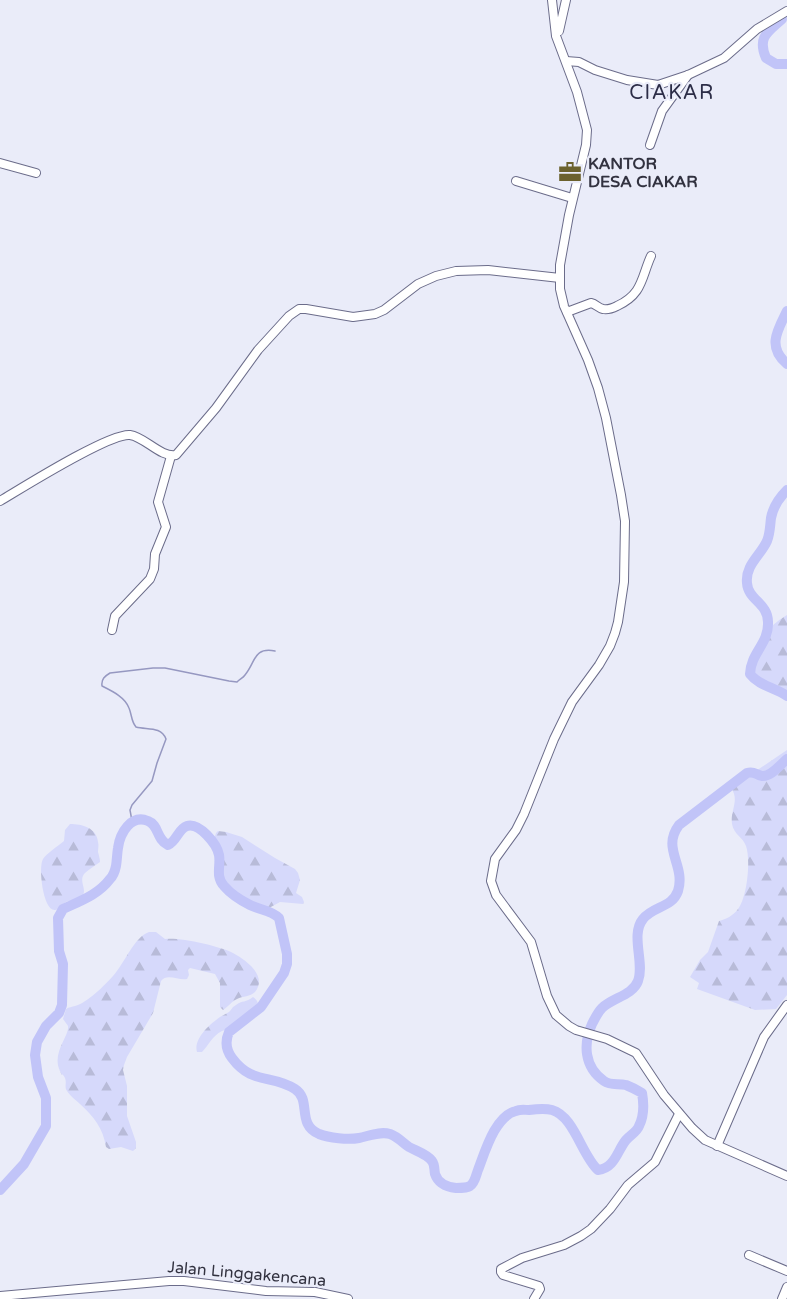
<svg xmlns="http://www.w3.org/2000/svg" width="787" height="1299" font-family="'Varela Round',sans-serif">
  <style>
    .forest { fill: url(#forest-firs) }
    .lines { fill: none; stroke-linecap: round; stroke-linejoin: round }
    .stream { stroke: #9698c1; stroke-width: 1.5 }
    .river { stroke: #c1c4f8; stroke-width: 10 }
    .minor-casing { stroke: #6b6c8a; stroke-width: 10 }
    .minor { stroke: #fff; stroke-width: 8 }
    .labels { text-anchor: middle; stroke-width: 4.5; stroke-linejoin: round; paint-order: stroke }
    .poi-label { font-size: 16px; font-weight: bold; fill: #323240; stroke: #eaecf9; text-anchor: start }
    .street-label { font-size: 16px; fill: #323240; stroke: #eaecf9 }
    .quarter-label { font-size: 20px; letter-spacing: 1.5px; fill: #2c2d47; stroke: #eaecf9 }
  </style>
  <defs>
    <pattern id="forest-firs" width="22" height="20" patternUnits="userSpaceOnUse" patternTransform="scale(1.5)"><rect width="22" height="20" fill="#d6d9fb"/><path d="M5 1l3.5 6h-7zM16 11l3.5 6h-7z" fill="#b8bbd8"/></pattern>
  </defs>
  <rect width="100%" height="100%" fill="#eaecf9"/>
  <g class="forest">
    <path d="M 787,615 L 787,693 L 780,687 L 760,682 L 750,669 C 751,663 752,656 754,650 C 762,635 773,623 787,615 Z"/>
    <path d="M 787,750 L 787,995 L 776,1009 L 755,1010 L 697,989 L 699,983 L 690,977 L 700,960 L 708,952 L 719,921 C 726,919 733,916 738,909 C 747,898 751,860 746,846 C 743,837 734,835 732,824 C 730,810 740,800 731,788 Z"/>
    <path d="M 70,824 C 82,824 97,828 98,842 C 99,845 98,849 98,852 C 99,856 100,859 100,862 C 95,866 89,869 85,873 C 78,880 87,889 83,895 C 79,900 71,900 66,902 C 62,904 59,910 55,910 C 43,911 38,867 43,859 C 46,854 58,846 64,841 L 65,830 Z"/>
    <polygon points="218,831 226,832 242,837 275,858 295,869 298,873 300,880 296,893 302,897 304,902 303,904 280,902 269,908 253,909 240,904 231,895 229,889 223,884 221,869 222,853 214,839 216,833"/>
    <path d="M 149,932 L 156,932 L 165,939 C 179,937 220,946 233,953 C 246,960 268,976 255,992 C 250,997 243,996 237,999 C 232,1001 228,1007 223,1010 L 220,1007 L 220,983 L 215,974 L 190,968 L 188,970 L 189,975 L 187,979 C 179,981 167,973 161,981 L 153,1013 L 127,1057 L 124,1065 L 123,1070 L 127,1086 L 127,1116 L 136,1142 L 136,1148 L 133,1151 L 121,1147 L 109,1149 L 106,1147 C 103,1128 94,1117 80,1104 C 76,1100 70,1096 67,1091 C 64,1087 67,1083 65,1078 C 61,1070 63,1079 60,1071 C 51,1053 70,1035 68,1026 C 67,1024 65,1022 63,1019 L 66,1009 C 69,1007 72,1007 75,1006 C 87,1003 105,985 113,976 C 125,963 134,937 149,932 Z"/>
    <path d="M 253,997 C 258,1000 259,1005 259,1011 C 253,1018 246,1027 236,1029 C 232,1030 226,1029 222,1031 C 212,1036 209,1045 202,1052 L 197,1052 C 193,1039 210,1024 220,1017 C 223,1015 226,1014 229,1012 C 234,1007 230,1009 236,1005 C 242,1000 246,1003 253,997 Z"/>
  </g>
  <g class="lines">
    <path class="stream" d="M 132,821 L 130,810 L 132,805 L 152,781 L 157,763 L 166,739 C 161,726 147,730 136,727 C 131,721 132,715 129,708 C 125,697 112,691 102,686 C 101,679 105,676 110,673 L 153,668 L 165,668 L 229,681 L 237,682 C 240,679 243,678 245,675 C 256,662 253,647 275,651"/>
    <g class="river">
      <path d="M 782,19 C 768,32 757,37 766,58 L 776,64 L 787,64"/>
      <path d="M 787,311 C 777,331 767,347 787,364"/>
      <path d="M 787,490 C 779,498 773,507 771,518 C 770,526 770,534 767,541 C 761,555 745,565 747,583 C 748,600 768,603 768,622 C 769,644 751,652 750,674 C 759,686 776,688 787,696"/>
      <path d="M 0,1190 L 24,1164 L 46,1126 L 46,1098 L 38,1077 L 35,1055 L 37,1042 L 46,1026 L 59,1013 L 62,1005 L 63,964 L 59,951 L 58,918 L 63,909 C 80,901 98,895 110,879 C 113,876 115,871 116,866 C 117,860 117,854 118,848 C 120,833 131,814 148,821 C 159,825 156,839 168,845 C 177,841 178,829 187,826 C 199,822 217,844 219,855 C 221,866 215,876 224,886 C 230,893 242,901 250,905 C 260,910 271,910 279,918 L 287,954 L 287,964 L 284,973 L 261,1007 L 229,1032 C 225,1041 226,1050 232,1058 C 252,1085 271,1074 295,1089 C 312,1100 296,1124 319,1134 C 329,1138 348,1140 359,1138 C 369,1136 380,1131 390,1134 C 398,1137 402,1142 409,1147 C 416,1151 427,1154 432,1161 C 435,1165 434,1169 435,1174 C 438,1183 447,1187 456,1188 C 460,1188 467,1188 470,1186 C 475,1183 476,1175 478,1170 C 485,1152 495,1116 516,1111 C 520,1109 525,1110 529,1110 C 536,1109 545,1108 552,1110 C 574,1116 582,1156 598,1170 C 615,1168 617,1151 626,1140 C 630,1135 637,1132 639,1126 C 644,1116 644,1104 642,1093 C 637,1090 631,1087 626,1085 C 618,1083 611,1086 604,1081 C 584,1067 583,1044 592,1024 C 595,1018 598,1012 602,1008 C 612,998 633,995 638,981 C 645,963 630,935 643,919 C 653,906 672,908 678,891 C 686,865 661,849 679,825 L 747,773 C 754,771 755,774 762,776 C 771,777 780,765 787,759"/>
    </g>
    <g class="minor-casing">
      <g id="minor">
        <polyline points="552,0 556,36 577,92 587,130 586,145 569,215 560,265 560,289 564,306 588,360 598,388 606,418 621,495 625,521 624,582 618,622 615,633 610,646 599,665 572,702 554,739 524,814 516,830 495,859 491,881 496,895 531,942 547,996 556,1015 569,1026 576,1030 607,1039 636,1053 664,1095 692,1128 705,1140 787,1176"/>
        <polyline points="559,31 566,0"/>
        <polyline points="566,61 579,62 595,70 627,80 658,85 688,75 724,58 757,29 787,11"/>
        <polyline points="650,145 662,111 688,75"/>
        <polyline points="0,163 36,173"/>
        <polyline points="516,181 572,198"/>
        <path d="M 567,312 L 591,303 C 596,304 598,308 603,309 C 607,310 613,308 617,306 C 643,294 641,278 651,256"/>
        <path d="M 0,501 C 22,488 109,433 130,435 C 145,437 161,458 176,455 L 216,408 L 258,350 L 289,316 L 299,309 L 306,309 L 353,317 L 375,314 L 384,310 L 418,284 L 436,276 L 456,271 L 488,270 L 560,278"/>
        <polyline points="112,630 115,616 150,579 154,569 155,554 166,527 158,502 171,456"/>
        <polyline points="717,1146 764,1037 787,1005"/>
        <polyline points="749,1255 787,1271"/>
        <polyline points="0,1296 169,1281 184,1281 266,1291 315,1292 348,1299"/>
        <polyline points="534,1299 540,1289 539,1286 503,1275 501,1272 501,1269 522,1258 564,1245 581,1236 591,1229 610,1209 628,1185 655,1162 679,1114"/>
        <polyline points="782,1299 787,1287"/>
      </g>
    </g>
    <use href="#minor" class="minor"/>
  </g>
  <defs>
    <g id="office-bare" transform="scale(1.8)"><path d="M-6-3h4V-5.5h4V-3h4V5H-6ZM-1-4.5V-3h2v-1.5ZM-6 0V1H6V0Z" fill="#6b612d" stroke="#eaecf9" stroke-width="2.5" paint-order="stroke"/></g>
  </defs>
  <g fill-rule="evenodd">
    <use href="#office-bare" x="570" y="172"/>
  </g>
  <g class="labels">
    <g class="poi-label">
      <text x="588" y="169">KANTOR<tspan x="588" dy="18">DESA CIAKAR</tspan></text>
    </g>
    <g class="street-label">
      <text transform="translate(247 1273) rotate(5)" y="6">Jalan Linggakencana</text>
    </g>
    <g class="quarter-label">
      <text x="672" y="99">CIAKAR</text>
    </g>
  </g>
</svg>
